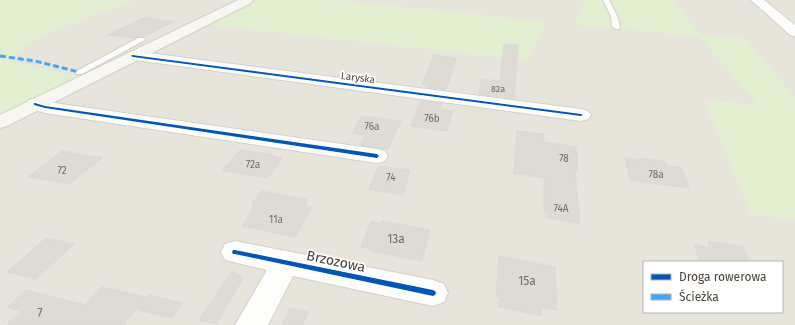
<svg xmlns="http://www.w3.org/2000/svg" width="795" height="325" font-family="'Fira Sans',sans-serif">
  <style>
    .residential { fill: #e7e4dc; fill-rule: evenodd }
    .green { fill: #e1eecf }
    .building { fill: #dedbd6; stroke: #dcd9d4 }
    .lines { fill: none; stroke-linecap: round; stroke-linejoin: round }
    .lane-casing { stroke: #d2d0cb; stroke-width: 2 }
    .street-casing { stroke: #d2d0cb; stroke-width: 2 }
    .secondary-casing { stroke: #d3cfc5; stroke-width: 2 }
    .lane { fill: #fdfdfc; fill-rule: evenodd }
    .street { fill: #fdfdfc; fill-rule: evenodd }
    .secondary { fill: #f7f6f1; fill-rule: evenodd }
    .quiet { stroke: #3fa9f5; stroke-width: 3; stroke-dasharray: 6 3; stroke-linecap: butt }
    .cycleway-casing { stroke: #fff; stroke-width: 3 }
    .cycleway { fill: #0057b8; fill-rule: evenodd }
    .labels { text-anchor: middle; stroke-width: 3.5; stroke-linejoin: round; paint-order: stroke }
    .far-number-label { font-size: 9px; fill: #706a61 }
    .far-street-label { font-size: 10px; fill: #4b4439; stroke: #fff }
    .number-label { font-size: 10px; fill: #706a61 }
    .near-number-label { font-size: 12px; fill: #706a61 }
    .near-street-label { font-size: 14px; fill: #4b4439; stroke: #fff }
  </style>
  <rect width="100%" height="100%" fill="#f4f2ee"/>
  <path class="residential" d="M 134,0 L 249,0 L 213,25 L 527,60 L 546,22 L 331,0 L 585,0 L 575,24 L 699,36 L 674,0 L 795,0 L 795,99 L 745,39 L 700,36 L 759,105 L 705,101 L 751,214 L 795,219 L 795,325 L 0,325 L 0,113 L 18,117 L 91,79 L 6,61 L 41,35 ZM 644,262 L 782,262 L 782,312 L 644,312 Z"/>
  <g class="green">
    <polygon points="0,0 134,0 41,35 6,61 82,77 2,113 0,113"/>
    <polygon points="254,0 331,0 546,22 527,60 212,25"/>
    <polygon points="585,0 674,0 700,36 745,39 795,99 795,219 751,214 705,101 758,105 700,36 575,25"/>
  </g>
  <g class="building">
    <polygon points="146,17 173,22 144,36 135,38 107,35"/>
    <polygon points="504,44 518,45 514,98 479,94 482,79 500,81"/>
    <polygon points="434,55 456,58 446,90 426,87 427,85 422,84"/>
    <polygon points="421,101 442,104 440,110 453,111 447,131 411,126"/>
    <polygon points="362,116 401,121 388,149 360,145 365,135 352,133"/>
    <polygon points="517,131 544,134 544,142 576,147 578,171 575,171 580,224 547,218 547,213 544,213 544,178 514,173"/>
    <polygon points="240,150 274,155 273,156 282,158 268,178 222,171"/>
    <polygon points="62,151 102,158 69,184 28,177"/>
    <polygon points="625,158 640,160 640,158 666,162 667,166 681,167 689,188 630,180"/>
    <polygon points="379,166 410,170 403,195 369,189"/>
    <polygon points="262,191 306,199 305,206 312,207 295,237 242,226 252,211 253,202"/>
    <polygon points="382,221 430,230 422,261 370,251 371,249 361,247 371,222 381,224"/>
    <polygon points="46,238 74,244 36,279 7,272"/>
    <polygon points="708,241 743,247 749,262 700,262 694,244 710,248"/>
    <polygon points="499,256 555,267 557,310 541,307 541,316 499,307 500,297 496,296"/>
    <polygon points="232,271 243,278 216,324 199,320"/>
    <polygon points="102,287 146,297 123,325 6,325 21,311 8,307 26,290 85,305"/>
    <polygon points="149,295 183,303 172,318 137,310"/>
    <polygon points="290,308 308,312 303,325 282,325"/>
  </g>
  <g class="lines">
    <g class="lane-casing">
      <g id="lane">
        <polygon points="603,0 609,0 617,16 620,27 619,29 616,29 612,27 611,16"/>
        <polygon points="138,38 144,38 145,40 82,74 76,74 75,72"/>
      </g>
    </g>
    <g class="street-casing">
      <g id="street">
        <polygon points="751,0 764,0 795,25 795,36 790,35"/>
        <polygon points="133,51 581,109 588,111 591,115 588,119 581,121 128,59 125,56 128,53"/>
        <polygon points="35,98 47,102 377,149 385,151 388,156 385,161 377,163 45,113 29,108 26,104 29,100"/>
        <polygon points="235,241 433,280 444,284 448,293 444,302 433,306 293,276 268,325 235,325 267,270 225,260 221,252 225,244"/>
      </g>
    </g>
    <g class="secondary-casing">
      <polygon id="secondary" points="238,0 253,0 251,3 7,126 0,128 0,115"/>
    </g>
    <use href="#lane" class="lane"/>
    <use href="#street" class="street"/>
    <use href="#secondary" class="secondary"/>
    <polyline class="quiet" points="0,56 35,61 79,72"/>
    <g class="cycleway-casing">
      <g id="cycleway">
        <polygon points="132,55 581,114 583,115 581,116 133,57 131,56"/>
        <polygon points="34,103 35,103 45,106 377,154 379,156 377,158 45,108 34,105"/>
        <polygon points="233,250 235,250 433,290 435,291 436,293 435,295 433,296 235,254 233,254 232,252"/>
      </g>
    </g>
    <use href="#cycleway" class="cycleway"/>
  </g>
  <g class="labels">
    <g class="far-number-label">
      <text x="498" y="92">82a</text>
    </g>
    <g class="far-street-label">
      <text transform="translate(358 77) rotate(7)" y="4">Laryska</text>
    </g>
    <g class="number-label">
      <text x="432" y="122">76b</text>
      <text x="372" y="130">76a</text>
      <text x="564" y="162">78</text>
      <text x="253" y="168">72a</text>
      <text x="62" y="174">72</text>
      <text x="656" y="178">78a</text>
      <text x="391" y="181">74</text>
      <text x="561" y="212">74A</text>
      <text x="276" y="223">11a</text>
    </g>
    <g class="near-number-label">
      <text x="396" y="243">13a</text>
      <text x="527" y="285">15a</text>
      <text x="40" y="317">7</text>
    </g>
    <g class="near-street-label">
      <text transform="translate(336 261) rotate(12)" y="5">Brzozowa</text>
    </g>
  </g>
  <rect x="643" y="261" width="140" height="52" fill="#ffffff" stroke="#b7b4b0"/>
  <rect x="651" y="274" width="20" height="6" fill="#0057b8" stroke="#b7b4b0"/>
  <text x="679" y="281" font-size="12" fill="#4b4439">Droga rowerowa</text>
  <rect x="651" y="294" width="20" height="6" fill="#3fa9f5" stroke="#b7b4b0"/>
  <text x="679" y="301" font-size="12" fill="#4b4439">Ścieżka</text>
</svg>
